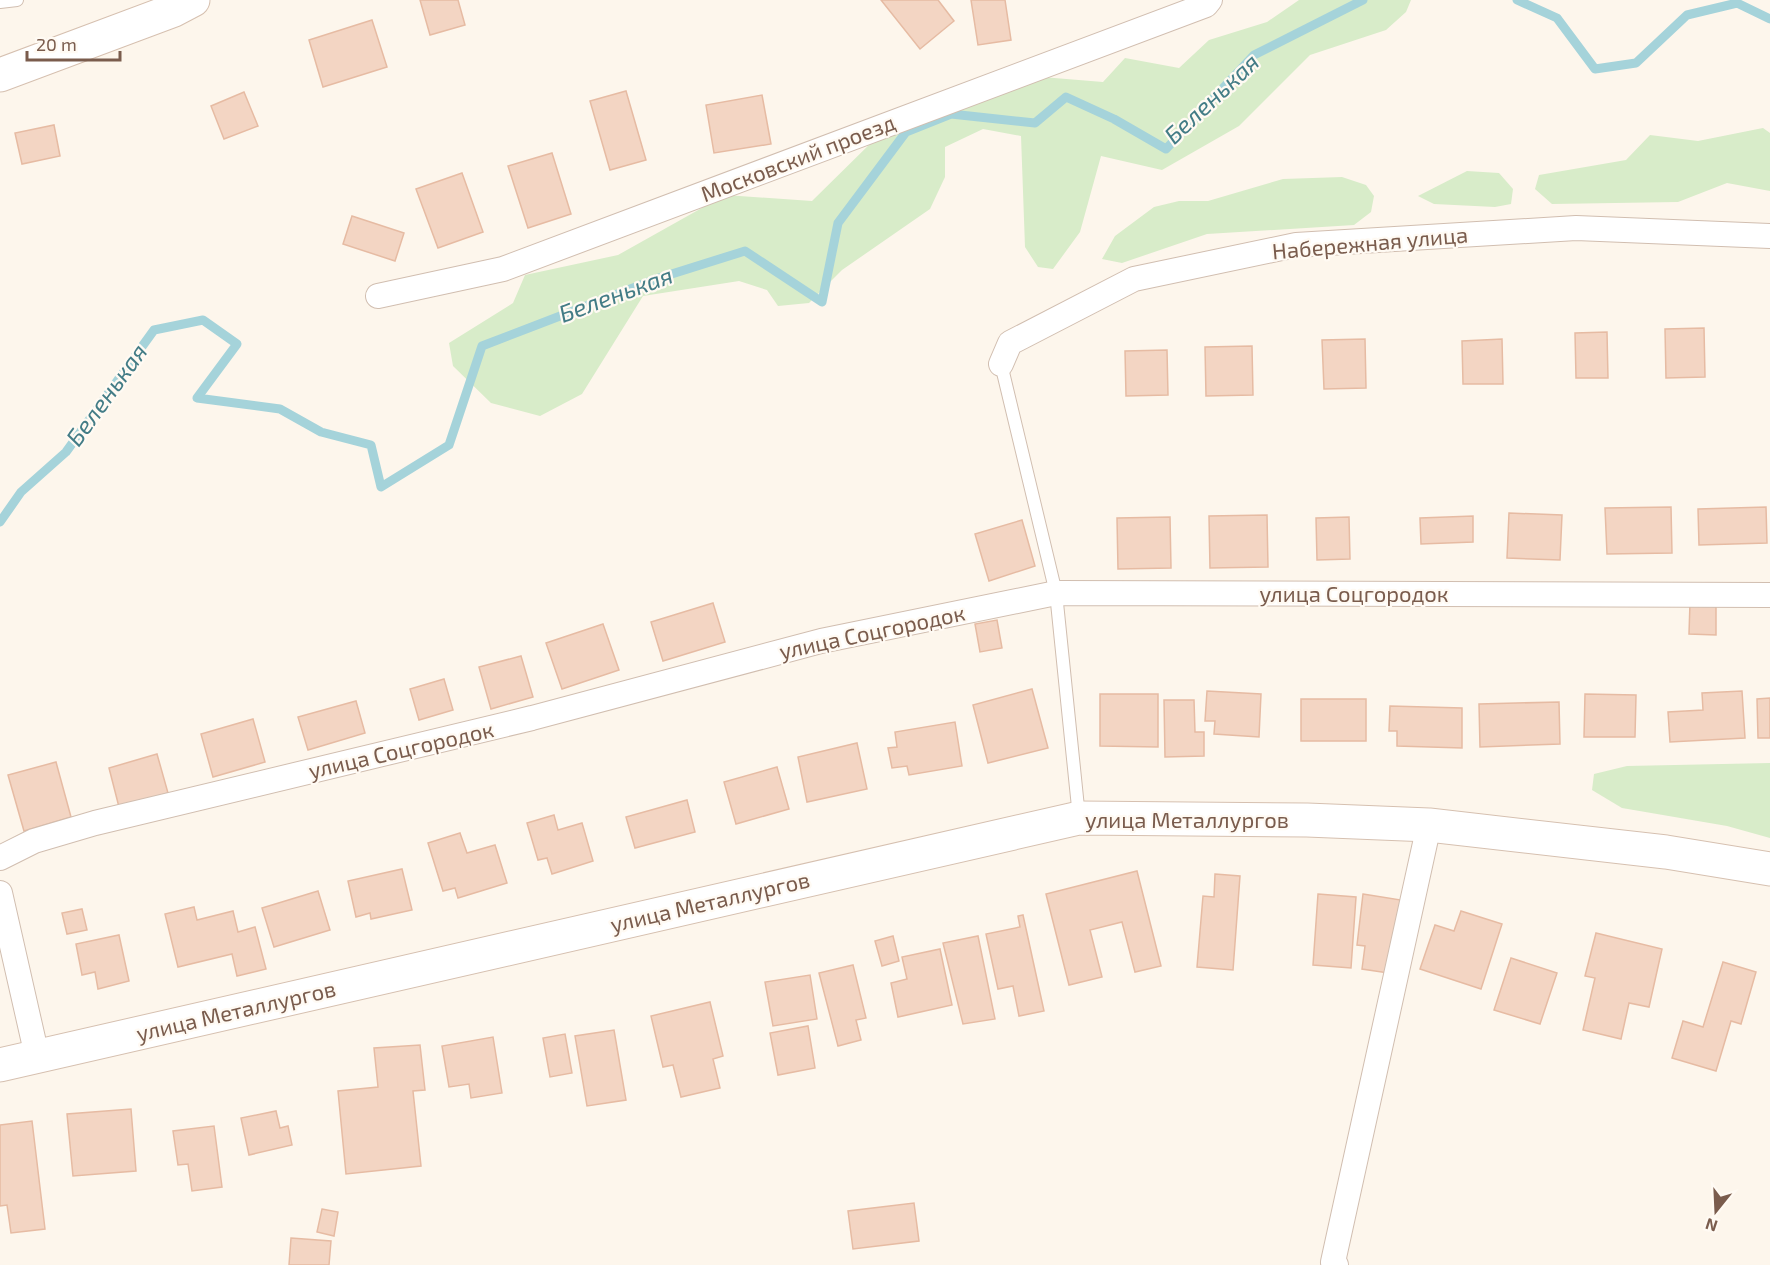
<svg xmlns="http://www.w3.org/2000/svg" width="1770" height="1265" font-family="'Exo 2',sans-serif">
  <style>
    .green { fill: #d8ecc9 }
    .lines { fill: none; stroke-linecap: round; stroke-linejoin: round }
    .stream { stroke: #a5d3da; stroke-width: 9 }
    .building { fill: #f3d5c3; stroke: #e6bba3; stroke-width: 1.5 }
    .lane-casing { stroke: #d1beb0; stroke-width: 14 }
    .street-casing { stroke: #d1beb0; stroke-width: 26 }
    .secondary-casing { stroke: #d6c0b0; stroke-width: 35 }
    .lane { stroke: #fff; stroke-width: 12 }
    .street { stroke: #fff; stroke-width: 24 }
    .secondary { stroke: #fff; stroke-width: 33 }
    .labels { text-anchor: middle; stroke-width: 4.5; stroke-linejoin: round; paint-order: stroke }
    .street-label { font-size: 22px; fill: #7a5c4d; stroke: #fffaf3 }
    .water-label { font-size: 24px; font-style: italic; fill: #437c86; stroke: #fffaf3 }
  </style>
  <rect width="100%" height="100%" fill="#fdf6ec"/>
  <g class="green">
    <polygon points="1299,0 1411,0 1406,12 1386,30 1310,55 1239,126 1162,170 1101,156 1080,232 1053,269 1038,267 1025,247 1021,136 983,129 945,147 945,177 930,209 842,270 809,303 778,306 767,290 739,281 643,296 582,394 540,416 491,403 453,366 449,343 513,303 525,275 618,255 725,195 812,201 879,135 1042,77 1103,82 1125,58 1179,68 1209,40 1267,22"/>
    <polygon points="1763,128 1770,133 1770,191 1727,183 1678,202 1552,204 1535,189 1539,175 1626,160 1650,135 1698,141"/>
    <polygon points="1467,171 1499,173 1513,189 1511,204 1495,207 1434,204 1418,196"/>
    <polygon points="1342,177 1366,185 1374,196 1371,212 1354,225 1207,234 1122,263 1102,259 1115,236 1154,207 1179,201 1208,201 1283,179"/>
    <polygon points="1770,763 1770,838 1727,826 1622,808 1592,790 1594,774 1627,766"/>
  </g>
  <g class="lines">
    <g class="stream">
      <polyline points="1517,0 1557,18 1595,69 1636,63 1687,15 1737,3 1770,19"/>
      <polyline points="0,522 21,492 66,452 154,330 203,320 237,344 197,398 280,409 321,432 371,445 381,487 449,445 482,346 659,278 745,251 822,302 838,223 906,132 951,114 1035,123 1066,97 1114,119 1166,149 1254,55 1363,0"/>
    </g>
  </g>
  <g class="building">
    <polygon points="420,0 458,0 465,25 430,35"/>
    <polygon points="881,0 938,0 954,21 920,49"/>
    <polygon points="971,0 1005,0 1011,40 978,45"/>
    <polygon points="372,20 387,67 323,87 309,40"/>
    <polygon points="626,91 646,160 610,170 590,101"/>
    <polygon points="244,92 258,126 224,139 211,106"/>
    <polygon points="762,95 771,144 714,153 706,105"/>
    <polygon points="54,125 60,156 22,164 15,133"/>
    <polygon points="552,153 571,214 528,228 508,166"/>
    <polygon points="462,173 483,232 438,248 416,189"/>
    <polygon points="352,216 404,233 395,261 343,244"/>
    <polygon points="1704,328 1705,377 1666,378 1665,329"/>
    <polygon points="1607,332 1608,378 1576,378 1575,333"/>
    <polygon points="1365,339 1366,388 1324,389 1322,340"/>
    <polygon points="1502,339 1503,384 1463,384 1462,341"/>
    <polygon points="1252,346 1253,395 1206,396 1205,347"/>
    <polygon points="1167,350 1168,395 1126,396 1125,351"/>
    <polygon points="1671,507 1672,553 1607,554 1605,508"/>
    <polygon points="1766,507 1767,543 1699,545 1698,509"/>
    <polygon points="1509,513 1562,515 1560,560 1507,558"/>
    <polygon points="1267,515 1268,567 1210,568 1209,516"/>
    <polygon points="1473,516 1473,542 1421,544 1420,518"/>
    <polygon points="1170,517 1171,568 1118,569 1117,518"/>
    <polygon points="1349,517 1350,559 1317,560 1316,518"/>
    <polygon points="1022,520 1035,566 989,581 975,534"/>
    <polygon points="713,603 725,642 663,661 651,622"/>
    <polygon points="1690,603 1716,604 1716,635 1689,634"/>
    <polygon points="997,620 1002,648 980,652 975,624"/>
    <polygon points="603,624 619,670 562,689 546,643"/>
    <polygon points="521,656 533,697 491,709 479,667"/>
    <polygon points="444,679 453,710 419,720 410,689"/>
    <polygon points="1032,689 1048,748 988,763 973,705"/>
    <polygon points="1207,691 1261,694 1259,737 1214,734 1215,721 1205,721"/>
    <polygon points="1742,691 1745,738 1670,742 1668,712 1703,710 1702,693"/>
    <polygon points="1100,694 1158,694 1158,747 1100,746"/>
    <polygon points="1585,694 1636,695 1635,737 1584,737"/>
    <polygon points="1770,698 1770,738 1758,738 1757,699"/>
    <rect x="1301" y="699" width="65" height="42"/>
    <polygon points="1164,700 1194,700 1195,732 1204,732 1204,756 1165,757"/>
    <polygon points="356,701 365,733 308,750 298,717"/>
    <polygon points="1559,702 1560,744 1480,747 1479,704"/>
    <polygon points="1390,706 1462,708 1462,748 1397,746 1397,731 1389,731"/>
    <polygon points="253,719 265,762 213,777 201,734"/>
    <polygon points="955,722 962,766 909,775 907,766 892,768 888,748 897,747 895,732"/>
    <polygon points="857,743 867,789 807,802 798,757"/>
    <polygon points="157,754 168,793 119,807 109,768"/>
    <polygon points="56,762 71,817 24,831 8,775"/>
    <polygon points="777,767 789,809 736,824 724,782"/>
    <polygon points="687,800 695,832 635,848 626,817"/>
    <polygon points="554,815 558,830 582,823 593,861 552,874 547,858 538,860 527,823"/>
    <polygon points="460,833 467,853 495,845 507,883 458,898 455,888 443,891 428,843"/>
    <polygon points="402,869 412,910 371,919 370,913 356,917 348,881"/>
    <polygon points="1137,871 1161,966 1135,972 1122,922 1090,930 1102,977 1069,985 1046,894"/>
    <polygon points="1215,874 1240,876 1233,970 1197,967 1203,896 1214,897"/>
    <polygon points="318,891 330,930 274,947 262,908"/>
    <polygon points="1318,894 1356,897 1351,968 1313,965"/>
    <polygon points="1363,894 1401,900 1388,973 1362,969 1365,946 1357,945"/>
    <polygon points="194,907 197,920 233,911 238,932 255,927 266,969 237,976 232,954 178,967 165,914"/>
    <polygon points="82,909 87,930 67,934 62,913"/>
    <polygon points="1461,911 1502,924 1481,989 1420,969 1435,925 1454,931"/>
    <polygon points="1023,915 1044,1011 1019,1016 1013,986 998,989 986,934 1020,927 1018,916"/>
    <polygon points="1596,933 1662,949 1649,1007 1629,1003 1621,1039 1583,1030 1595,978 1585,976"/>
    <polygon points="119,935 129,981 98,989 95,972 82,975 76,944"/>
    <polygon points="893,936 899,961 882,966 875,941"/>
    <polygon points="978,936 995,1019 963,1024 943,943"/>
    <polygon points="940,949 952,1005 898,1017 891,983 907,979 902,957"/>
    <polygon points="1511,958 1557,973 1540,1024 1494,1010"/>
    <polygon points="1723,962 1756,972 1741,1024 1731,1021 1716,1071 1672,1058 1683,1021 1703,1027"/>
    <polygon points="853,965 866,1018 856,1020 861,1040 838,1046 819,973"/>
    <polygon points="810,975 817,1019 773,1026 765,982"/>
    <polygon points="710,1002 723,1056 713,1059 720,1088 681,1097 673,1065 663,1067 651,1016"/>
    <polygon points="808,1026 815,1068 778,1075 770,1033"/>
    <polygon points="614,1030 626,1100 587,1106 575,1036"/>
    <polygon points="565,1034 572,1073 550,1077 543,1038"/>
    <polygon points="493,1037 502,1093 471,1098 469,1084 449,1087 442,1046"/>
    <polygon points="420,1045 425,1090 413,1091 421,1166 346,1174 338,1091 378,1087 374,1048"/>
    <polygon points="131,1109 136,1171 73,1176 67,1114"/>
    <polygon points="276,1111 280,1128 288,1126 292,1145 249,1155 241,1118"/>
    <polygon points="32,1121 45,1229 11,1233 7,1205 0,1206 0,1125"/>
    <polygon points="214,1126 222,1187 192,1191 188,1164 178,1165 173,1131"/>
    <polygon points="914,1203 919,1241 853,1249 848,1211"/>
    <polygon points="322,1209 338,1212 334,1236 317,1232"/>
    <polygon points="291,1238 331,1241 329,1265 289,1265"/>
  </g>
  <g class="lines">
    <g class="lane-casing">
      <g id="lane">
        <polyline points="0,2 17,0"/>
        <polyline points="1001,364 1056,593 1079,817"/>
      </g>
    </g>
    <g class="street-casing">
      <g id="street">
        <polyline points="378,296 503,269 1206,5 1210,0"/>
        <polyline points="1001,364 1010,343 1134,279 1296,245 1576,228 1770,236"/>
        <polyline points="0,858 34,841 95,823 532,718 821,641 1056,593 1770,595"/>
        <polyline points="0,893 37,1056"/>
        <polyline points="1336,1265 1333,1262 1429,825"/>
      </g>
    </g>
    <g class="secondary-casing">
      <g id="secondary">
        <polyline points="0,75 174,10 193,0"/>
        <polyline points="0,1065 1079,818 1307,820 1429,825 1666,852 1770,869"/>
      </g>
    </g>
    <use href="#lane" class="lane"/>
    <use href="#street" class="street"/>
    <use href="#secondary" class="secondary"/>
  </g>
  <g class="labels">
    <g class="street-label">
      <text transform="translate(798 158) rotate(-21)" y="8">Московский проезд</text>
      <text transform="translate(1370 243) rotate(-5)" y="8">Набережная улица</text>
      <text x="1354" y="602">улица Соцгородок</text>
      <text transform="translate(872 632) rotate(-12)" y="8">улица Соцгородок</text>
      <text transform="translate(401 750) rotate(-13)" y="8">улица Соцгородок</text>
      <text x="1187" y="828">улица Металлургов</text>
      <text transform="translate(710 902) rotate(-13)" y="8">улица Металлургов</text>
      <text transform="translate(236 1011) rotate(-13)" y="8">улица Металлургов</text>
    </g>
    <g class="water-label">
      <text transform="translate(1212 99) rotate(-43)" y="8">Беленькая</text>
      <text transform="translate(616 295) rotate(-20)" y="8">Беленькая</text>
      <text transform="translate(107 395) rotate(-54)" y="8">Беленькая</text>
    </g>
  </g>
  <g transform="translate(1716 1211) rotate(198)" stroke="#fffaf3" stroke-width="4.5" paint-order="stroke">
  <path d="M0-4.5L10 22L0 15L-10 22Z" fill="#7a5c4d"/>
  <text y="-9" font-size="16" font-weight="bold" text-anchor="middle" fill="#7a5c4d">N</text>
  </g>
  <path d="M27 51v9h93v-9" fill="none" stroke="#7a5c4d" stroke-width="3"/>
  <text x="36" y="51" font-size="18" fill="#7a5c4d" stroke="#fffaf3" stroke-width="4.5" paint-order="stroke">20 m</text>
</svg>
